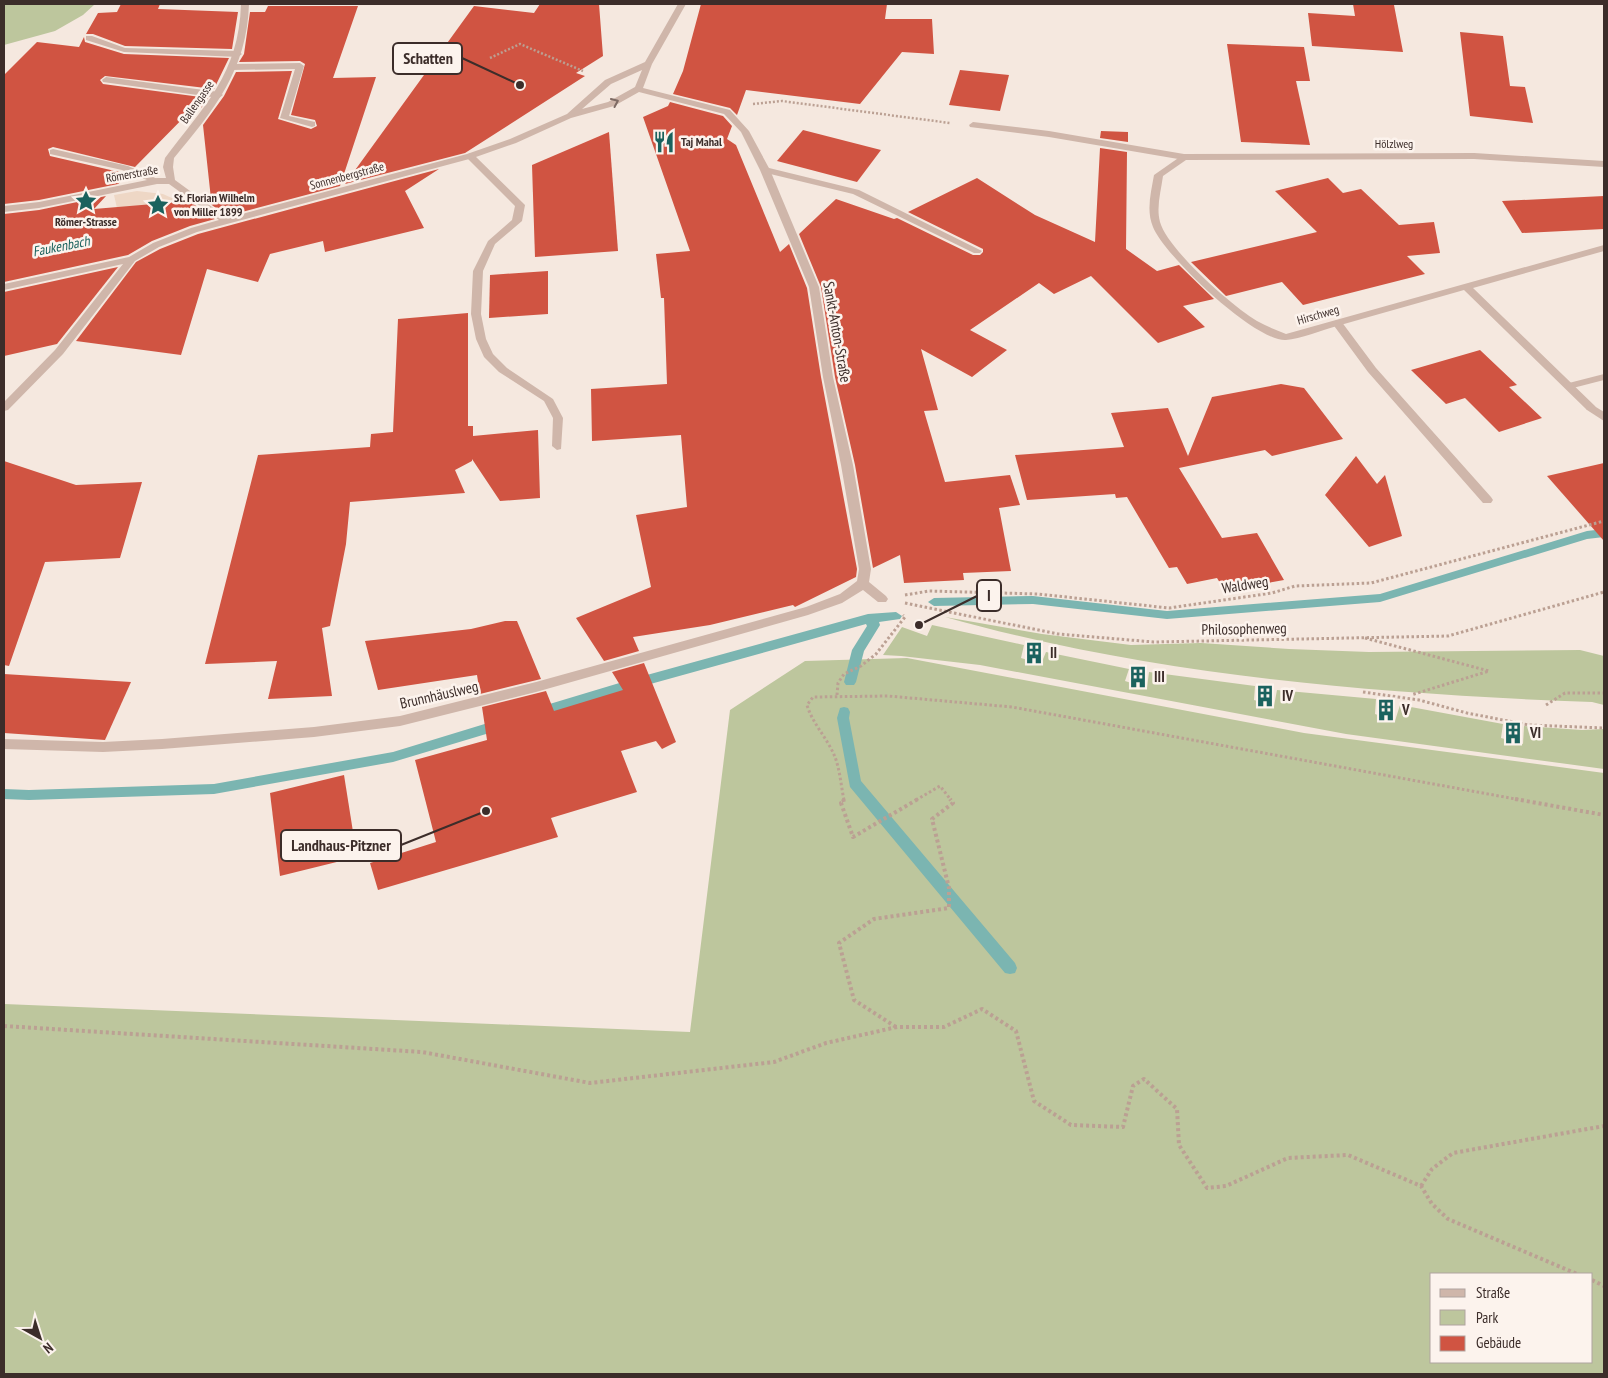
<svg xmlns="http://www.w3.org/2000/svg" width="1608" height="1378" font-family="'PT Sans Narrow',sans-serif">
  <style>
    .green { fill: #bdc69d; fill-rule: evenodd }
    .plaza { fill: #eed7c5 }
    .lines { fill: none; stroke-linecap: round; stroke-linejoin: round }
    .stream { fill: #7bb5b1; fill-rule: evenodd }
    .building { fill: #d05442 }
    .path-far2 { stroke: #bba093; stroke-width: 2.5; stroke-dasharray: 2 2; stroke-linecap: butt }
    .path-far1 { stroke: #bba093; stroke-width: 3; stroke-dasharray: 2.5 2.5; stroke-linecap: butt }
    .path { stroke: #bba093; stroke-width: 4; stroke-dasharray: 3 3; stroke-linecap: butt }
    .service { fill: #cfb6aa; fill-rule: evenodd }
    .minor { fill: #cfb6aa; fill-rule: evenodd }
    .oneway { stroke: #7e6b64 }
    .labels { text-anchor: middle; stroke-width: 5; stroke-linejoin: round; paint-order: stroke }
    .far-street-label { font-size: 12px; fill: #3c2d2a; stroke: #fcf3ed }
    .far-poi-label { font-size: 12px; font-weight: bold; fill: #3c2d2a; stroke: #fcf3ed; text-anchor: start }
    .far-water-label { font-size: 14px; font-style: italic; fill: #1b625e; stroke: #fcf3ed }
    .street-label { font-size: 15px; fill: #3c2d2a; stroke: #fcf3ed }
    .poi-label { font-size: 15px; font-weight: bold; fill: #3c2d2a; stroke: #fcf3ed; text-anchor: start }
    .leader { fill: none; stroke: #3c2d2a; stroke-width: 2 }
    .callout-dot { fill: #3c2d2a; stroke: #fcf3ed; stroke-width: 2 }
    .callout { fill: #fcf3ed; stroke: #3c2d2a; stroke-width: 2 }
    .callout-label { font-size: 16px; text-anchor: middle; font-weight: bold; fill: #3c2d2a }
  </style>
  <rect width="100%" height="100%" fill="#f5e8df"/>
  <g class="green">
    <polygon points="4,4 95,4 83,15 55,31 4,45"/>
    <path d="M 945,617 L 1042,634 L 1131,645 L 1201,643 L 1289,649 L 1369,652 L 1580,650 L 1604,656 L 1604,705 L 1592,702 C 1375,694 1155,676 945,617 Z"/>
    <polygon points="932,625 1024,645 1021,658 1041,664 1046,652 1129,669 1125,681 1147,688 1149,672 1255,686 1254,700 1274,706 1277,690 1376,699 1375,714 1395,721 1400,705 1503,724 1501,738 1523,744 1524,726 1582,730 1604,729 1604,769 1346,734 980,665 901,656 883,655 902,627 927,636"/>
    <path d="M 907,658 L 1304,733 L 1604,773 L 1604,1374 L 4,1374 L 4,1004 L 690,1032 L 730,710 L 805,661 ZM 1592,1274 L 1592,1362 L 1432,1362 L 1432,1274 Z"/>
  </g>
  <polygon class="plaza" points="137,191 163,194 174,199 176,206 125,243 114,195"/>
  <g class="lines">
    <g class="stream">
      <polygon points="1604,529 1604,537 1587,539 1380,602 1167,619 1033,604 934,606 928,602 934,598 1033,596 1167,611 1380,594 1587,531"/>
      <polygon points="896,612 902,616 900,619 879,622 880,625 864,651 856,682 854,685 846,685 844,682 852,650 867,626 866,624 636,688 537,718 533,717 531,713 533,709 636,678 868,614"/>
      <polygon points="844,707 848,708 850,712 849,718 861,781 1015,963 1017,968 1015,973 1010,974 1005,973 850,787 837,718 840,708"/>
      <polygon points="501,719 506,720 507,724 506,728 393,762 214,794 29,800 4,799 4,789 29,790 214,784 393,752"/>
    </g>
  </g>
  <g class="building">
    <polygon points="121,4 160,4 158,9 238,12 232,49 125,46 93,34 86,34 98,13 117,12"/>
    <polygon points="540,4 599,4 603,56 576,73 585,76 465,153 345,184 474,6 534,13"/>
    <polygon points="701,4 887,4 885,19 932,19 934,54 902,52 860,104 746,90 737,115 730,108 673,94 683,71"/>
    <polygon points="1353,4 1394,5 1403,52 1312,46 1308,13 1355,16"/>
    <polygon points="268,6 358,6 333,78 376,77 340,186 227,216 205,200 211,199 203,125 224,96 236,72 292,71 278,119 311,129 317,126 315,120 291,115 305,64 300,61 239,62 244,54 250,12 265,12"/>
    <polygon points="1460,32 1503,36 1510,86 1525,87 1533,123 1470,116"/>
    <polygon points="84,37 85,42 124,54 229,58 214,89 105,76 100,80 103,84 208,98 201,108 200,101 135,167 53,147 48,149 50,156 128,174 118,184 39,200 4,204 4,75 37,42 79,47"/>
    <polygon points="1227,44 1304,47 1310,81 1296,81 1310,145 1241,142"/>
    <polygon points="960,70 1009,75 1000,111 949,105"/>
    <polygon points="670,102 723,116 732,126 727,139 736,145 780,252 789,244 807,288 821,377 857,569 856,577 795,607 793,605 710,625 633,637 639,651 604,661 576,618 651,587 636,515 687,507 681,435 592,441 591,389 667,384 664,298 661,298 656,254 690,251 643,117 668,106"/>
    <polygon points="803,130 881,150 857,182 777,161"/>
    <polygon points="1101,131 1128,132 1128,142 1100,138"/>
    <polygon points="609,132 618,251 535,257 532,165"/>
    <polygon points="1100,148 1127,152 1126,249 1157,271 1179,265 1214,299 1183,306 1205,327 1158,343 1091,276 1054,294 1039,283 970,330 1007,350 972,377 921,349 938,410 924,411 945,482 1010,475 1020,505 999,508 1011,571 963,573 964,580 904,583 900,555 873,568 855,465 835,377 821,287 799,234 836,199 894,219 897,218 973,255 980,255 983,252 983,249 908,212 977,178 1035,215 1095,242"/>
    <polygon points="439,169 405,191 424,228 325,252 323,241 270,254 258,282 207,269 181,355 76,341 136,262 160,249 198,234"/>
    <polygon points="1328,178 1343,193 1361,189 1399,225 1434,222 1440,253 1407,256 1425,274 1303,305 1282,282 1226,296 1191,262 1317,232 1275,191"/>
    <polygon points="106,196 94,209 189,201 215,219 190,226 152,241 128,255 4,282 4,214 39,210"/>
    <polygon points="1604,196 1604,229 1522,233 1502,201"/>
    <polygon points="118,267 57,344 4,356 4,292"/>
    <polygon points="548,271 548,314 489,318 490,275"/>
    <polygon points="468,313 468,426 473,426 473,436 538,430 540,498 500,501 472,459 472,461 455,470 465,493 350,502 346,544 330,626 322,628 332,696 268,699 277,661 205,664 258,455 370,447 371,434 393,432 398,319"/>
    <polygon points="1480,350 1517,385 1509,387 1542,418 1499,432 1465,398 1446,404 1411,370"/>
    <polygon points="1281,384 1304,388 1343,439 1272,456 1265,450 1179,468 1222,538 1257,533 1284,580 1225,591 1217,578 1187,584 1177,567 1169,568 1127,497 1116,498 1115,494 1027,500 1015,455 1124,447 1111,413 1168,408 1188,456 1212,397"/>
    <polygon points="1356,456 1377,484 1385,475 1402,536 1369,547 1325,495"/>
    <polygon points="4,461 76,485 142,482 120,558 45,562 9,666 4,665"/>
    <polygon points="1604,463 1604,541 1547,476"/>
    <polygon points="505,621 517,621 541,679 480,694 477,675 378,690 365,641 471,629"/>
    <polygon points="644,663 676,742 662,749 656,741 621,751 637,792 551,818 558,837 378,890 370,863 436,842 415,760 487,740 482,707 546,691 554,711 623,690 612,672"/>
    <polygon points="4,674 131,682 105,740 4,733"/>
    <polygon points="344,775 357,857 280,876 270,793"/>
  </g>
  <g class="lines">
    <g class="path-far2">
      <polyline points="490,58 520,44 583,71"/>
      <polyline points="753,104 782,101 950,123"/>
    </g>
    <g class="path-far1">
      <polyline points="905,595 929,591 1038,594 1169,608 1272,593 1295,586 1371,583 1604,521"/>
      <polyline points="905,603 1058,634 1154,642 1448,636 1604,592"/>
      <polyline points="1365,638 1489,671 1411,695"/>
      <polyline points="1363,692 1419,700 1467,713 1529,725 1604,728"/>
      <polyline points="837,695 838,683 844,674 861,666 876,654 905,617 903,615"/>
      <polyline points="1546,705 1565,693 1604,693"/>
      <path d="M 844,800 C 841,786 840,770 835,757 C 828,739 812,723 807,705 L 813,697 L 888,696 L 1012,707 L 1521,800"/>
      <polyline points="916,800 940,786 951,800"/>
    </g>
    <g class="path">
      <polyline points="843,799 844,802 841,803 853,837 918,799"/>
      <polyline points="1515,799 1604,815"/>
      <polyline points="4,1026 422,1052 590,1083 774,1062 826,1043 897,1027 944,1027 982,1009 1016,1031 1034,1101 1071,1125 1123,1127 1133,1086 1144,1079 1177,1109 1179,1145 1207,1188 1226,1186 1288,1158 1348,1155 1421,1186 1432,1204 1448,1219 1577,1274"/>
      <polyline points="896,1027 854,1000 839,943 874,919 949,908 949,888 932,819 953,803 950,799"/>
      <polyline points="1421,1186 1432,1169 1453,1153 1604,1126"/>
      <polyline points="1592,1280 1604,1286"/>
    </g>
    <g class="service">
      <polygon points="86,36 92,36 125,48 238,51 242,54 238,57 124,52 86,40"/>
      <polygon points="300,63 304,66 289,116 315,122 315,126 312,127 280,118 295,69 232,70 228,67 232,64"/>
      <polygon points="106,77 219,92 223,95 219,98 103,82 102,80"/>
      <polygon points="973,122 1049,131 1184,154 1189,157 1184,160 1049,137 970,127 969,125"/>
      <polygon points="53,149 128,166 162,181 157,184 122,170 50,154 50,150"/>
      <polygon points="470,153 473,154 525,205 522,221 495,244 483,271 481,314 486,339 493,354 507,368 553,399 563,418 561,449 557,450 552,446 553,418 544,401 499,372 484,357 476,339 471,314 473,271 488,241 512,220 515,206 465,156"/>
      <polygon points="765,167 859,190 982,251 980,253 974,253 853,194 762,172 762,168"/>
      <polygon points="1337,320 1341,321 1376,368 1491,497 1493,500 1491,503 1483,503 1368,372 1332,323"/>
      <polygon points="1604,374 1604,380 1569,389 1564,386 1565,384"/>
      <polygon points="1591,404 1604,412 1604,421 1587,410 1586,408"/>
    </g>
    <g class="minor">
      <path d="M 241,4 L 249,4 C 247,70 214,110 174,158 L 173,167 L 175,180 L 227,218 L 467,154 L 510,139 L 567,114 L 605,80 L 645,62 L 678,4 L 686,4 L 652,64 L 643,88 L 730,110 L 749,131 L 770,170 L 819,287 L 833,377 L 853,465 L 871,569 L 869,582 L 886,596 L 888,599 L 886,602 L 878,602 L 863,590 L 842,603 L 808,615 L 536,692 L 400,726 L 314,737 L 162,749 L 103,752 L 4,749 L 4,739 L 103,742 L 162,739 L 314,727 L 400,716 L 536,682 L 806,607 L 840,594 L 857,581 L 859,569 L 841,465 L 823,377 L 809,287 L 760,170 L 741,132 L 724,114 L 639,92 L 614,106 L 571,118 L 516,143 L 473,158 L 197,232 L 159,247 L 135,261 L 63,354 L 8,410 L 4,411 L 4,402 L 55,350 L 123,264 L 4,290 L 4,284 L 129,257 L 153,243 L 191,228 L 219,220 L 169,184 L 157,184 L 39,208 L 4,212 L 4,206 L 39,202 L 157,178 L 166,178 L 163,167 L 165,158 C 204,106 239,74 241,4 ZM 642,70 L 635,87 L 608,102 L 582,109 L 611,84 Z"/>
      <path d="M 1474,153 L 1604,161 L 1604,167 L 1474,159 L 1186,160 L 1163,176 C 1161,191 1156,207 1160,222 C 1168,250 1232,306 1257,321 C 1266,326 1276,330 1286,334 L 1604,245 L 1604,251 L 1473,288 L 1595,406 L 1596,408 L 1595,410 L 1587,410 L 1464,290 C 1422,302 1379,314 1337,326 C 1322,330 1300,339 1286,340 C 1255,342 1164,255 1153,227 C 1146,211 1151,192 1154,175 L 1184,154 Z"/>
    </g>
  </g>
  <defs><path id="oneway-chevron" d="M-2-3.5L2.5 0L-2 3.5" fill="none" stroke-width="1.6" stroke-linecap="round" stroke-linejoin="round" transform="scale(1.25)"/></defs>
  <use class="oneway" href="#oneway-chevron" transform="translate(615 102) rotate(-24)"/>
  <defs>
    <g id="restaurant-bare" transform="scale(1.725)"><path d="M-5-6h1v4h1v-4h1v4h1v-4h1v5L-1.5 .5V6h-2V.5L-5-1ZM5-6V6H3V1.5H1.5Q1.5-4 5-6Z" fill="#1b625e" stroke="#fcf3ed" stroke-width="2.5" paint-order="stroke"/></g>
    <g id="sight-bare" transform="scale(1.725)"><path d="M0-6L1.8-2.2L6-1.7L2.9 1.2L3.7 5.4L0 3.3L-3.7 5.4L-2.9 1.2L-6-1.7L-1.8-2.2Z" fill="#1b625e" stroke="#fcf3ed" stroke-width="2.5" paint-order="stroke"/></g>
    <g id="building-bare" transform="scale(1.725)"><path d="M-4-6H4V6H1V3H-1V6H-4ZM-2.5-4.3h1.7v1.8h-1.7ZM.8-4.3h1.7v1.8H.8ZM-2.5-1h1.7V.8h-1.7ZM.8-1h1.7V.8H.8Z" fill="#1b625e" stroke="#fcf3ed" stroke-width="2.5" paint-order="stroke"/></g>
  </defs>
  <g fill-rule="evenodd">
    <use href="#restaurant-bare" x="664" y="142"/>
    <use href="#sight-bare" x="86" y="201"/>
    <use href="#sight-bare" x="158" y="205"/>
    <use href="#building-bare" x="1034" y="653"/>
    <use href="#building-bare" x="1138" y="677"/>
    <use href="#building-bare" x="1265" y="696"/>
    <use href="#building-bare" x="1386" y="710"/>
    <use href="#building-bare" x="1513" y="733"/>
  </g>
  <g class="labels">
    <g class="far-street-label">
      <text transform="translate(197 102) rotate(-55)" y="4">Ballengasse</text>
      <text x="1394" y="148">Hölzlweg</text>
      <text transform="translate(132 174) rotate(-10)" y="4">Römerstraße</text>
      <text transform="translate(347 176) rotate(-15)" y="4">Sonnenbergstraße</text>
      <text transform="translate(1318 315) rotate(-16)" y="4">Hirschweg</text>
    </g>
    <g class="far-poi-label">
      <text x="681" y="146">Taj Mahal</text>
      <text x="174" y="202">St. Florian Wilhelm<tspan x="174" dy="14">von Miller 1899</tspan></text>
      <text x="86" y="226" text-anchor="middle">Römer-Strasse</text>
    </g>
    <g class="far-water-label">
      <text transform="translate(61 246) rotate(-11)" y="5">Faukenbach</text>
    </g>
    <g class="street-label">
      <text transform="translate(837 332) rotate(80)" y="5">Sankt-Anton-Straße</text>
      <text transform="translate(1245 585) rotate(-9)" y="5">Waldweg</text>
      <text transform="translate(1244 629) rotate(-1)" y="5">Philosophenweg</text>
      <text transform="translate(439 695) rotate(-13)" y="5">Brunnhäuslweg</text>
    </g>
    <g class="poi-label">
      <text x="1050" y="658">II</text>
      <text x="1154" y="682">III</text>
      <text x="1282" y="701">IV</text>
      <text x="1402" y="715">V</text>
      <text x="1530" y="738">VI</text>
    </g>
  </g>
  <path class="leader" d="M520 85L462 58M919 625L977 596M486 811L401 845"/>
  <g class="callout-dot">
    <circle cx="520" cy="85" r="5"/>
    <circle cx="919" cy="625" r="5"/>
    <circle cx="486" cy="811" r="5"/>
  </g>
  <g class="callout">
    <rect x="393" y="43" width="69" height="31" rx="5"/>
    <rect x="977" y="580" width="24" height="31" rx="5"/>
    <rect x="281" y="830" width="120" height="31" rx="5"/>
  </g>
  <g class="callout-label">
    <text x="428" y="64">Schatten</text>
    <text x="989" y="601">I</text>
    <text x="341" y="851">Landhaus-Pitzner</text>
  </g>
  <rect width="1608" height="1378" fill="none" stroke="#3c2d2a" stroke-width="10"/>
  <rect x="1430" y="1273" width="162" height="90" fill="#fcf3ed" stroke="#afa49f"/>
  <rect x="1440" y="1289" width="25" height="8" fill="#cfb6aa" stroke="#afa49f"/>
  <text x="1476" y="1298" font-size="15" fill="#3c2d2a">Straße</text>
  <rect x="1440" y="1310" width="25" height="15" fill="#bdc69d" stroke="#afa49f"/>
  <text x="1476" y="1323" font-size="15" fill="#3c2d2a">Park</text>
  <rect x="1440" y="1336" width="25" height="15" fill="#d05442" stroke="#afa49f"/>
  <text x="1476" y="1348" font-size="15" fill="#3c2d2a">Gebäude</text>
  <g transform="translate(40 1338) rotate(141)" stroke="#fcf3ed" stroke-width="4" paint-order="stroke">
  <path d="M0-4L9 19L0 12L-9 19Z" fill="#3c2d2a"/>
  <text y="-8" font-size="14" font-weight="bold" text-anchor="middle" fill="#3c2d2a">N</text>
  </g>
</svg>
